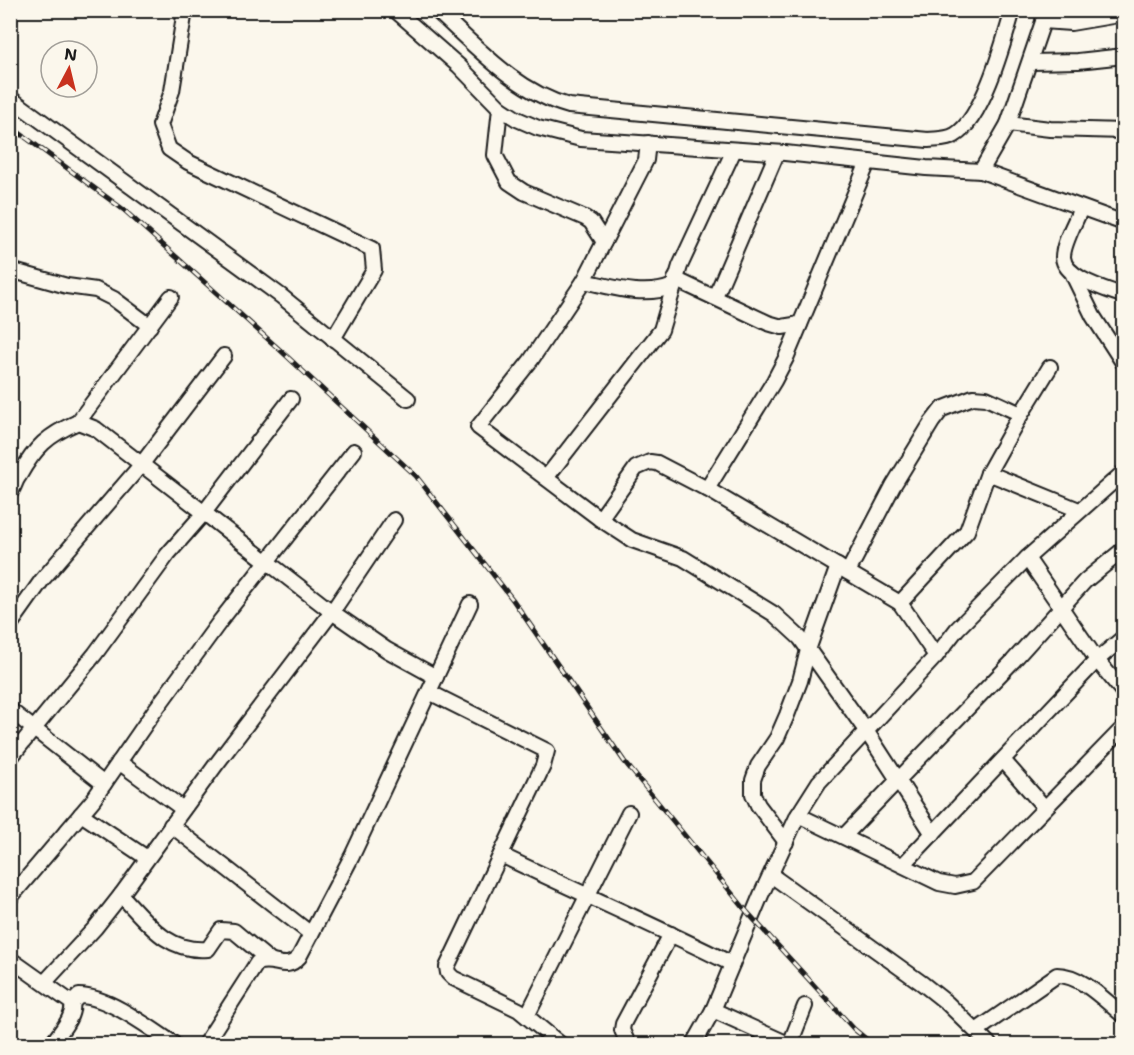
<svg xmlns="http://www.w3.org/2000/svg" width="1134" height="1055" font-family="'Shantell Sans',sans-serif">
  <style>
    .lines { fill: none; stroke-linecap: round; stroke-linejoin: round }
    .street-casing { stroke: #1c1c1c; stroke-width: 18 }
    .street { stroke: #fbf7ec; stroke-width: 14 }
    .rail-casing { stroke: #1c1c1c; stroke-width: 5 }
    .rail { stroke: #fbf7ec; stroke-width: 3; stroke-dasharray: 9; stroke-linecap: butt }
  </style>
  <rect width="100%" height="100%" fill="#fbf7ec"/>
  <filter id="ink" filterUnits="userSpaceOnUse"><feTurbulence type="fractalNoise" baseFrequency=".0167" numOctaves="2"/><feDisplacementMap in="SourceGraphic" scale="12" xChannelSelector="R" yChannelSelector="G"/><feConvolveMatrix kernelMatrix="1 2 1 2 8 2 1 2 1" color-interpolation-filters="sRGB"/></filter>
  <g filter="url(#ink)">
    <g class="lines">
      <g class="street-casing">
        <g id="street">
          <polyline points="185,10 172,91 160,125 169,149 188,162 372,249 374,270 333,339"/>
          <polyline points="395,10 459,66 500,108 517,119 538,128 581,139 785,153 926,168 981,171 1124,223"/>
          <path d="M 436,10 C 476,46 516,92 569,106 L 928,140 C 937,139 947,140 955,135 C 983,119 1004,41 1013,10"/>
          <polyline points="1043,21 1071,23 1124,14"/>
          <polyline points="1031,62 1078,61 1124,56"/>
          <polyline points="10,98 281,296 408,399"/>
          <polyline points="500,108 495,155 509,182 524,192 585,218 591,222 604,242"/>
          <polyline points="1008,124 1050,129 1124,131"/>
          <polyline points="648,143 646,160 584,281 531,360 478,427 600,519 632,540 683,558 774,614 800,638 867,732 933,834"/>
          <polyline points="981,171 1008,124 1047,10"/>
          <path d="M 1081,208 C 1076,221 1063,243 1063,257 C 1064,278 1106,289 1124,296"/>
          <polyline points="10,270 67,286 96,290 114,299 150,326"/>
          <polyline points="1073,275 1093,316 1124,364"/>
          <polyline points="675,279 768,323 782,327 800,324"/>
          <path d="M 584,281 C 612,287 645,298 673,286"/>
          <polyline points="714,297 720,286 777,153"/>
          <polyline points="78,422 171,297"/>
          <polyline points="988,473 1079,510"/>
          <polyline points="546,478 661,330 680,266 734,150"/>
          <polyline points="707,489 774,381 786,358 868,162"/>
          <path d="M 10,493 C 14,488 15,481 19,476 C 35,447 48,435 78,422 L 96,429 L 332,612 L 387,650 L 436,677"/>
          <polyline points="600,519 636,468 650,462 657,463 707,489 900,603 936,656"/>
          <polyline points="1027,558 1097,660 1124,693"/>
          <polyline points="848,572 893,486 932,422 942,409 973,397 986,398 1021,414"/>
          <polyline points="900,603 967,531 988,473 1017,421 1050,367"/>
          <polyline points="10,625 42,580 141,465 224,356"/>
          <polyline points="429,692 547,751 543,766 447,967 448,973 453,978 519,1010 560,1044"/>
          <polyline points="10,710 104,784"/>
          <polyline points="10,758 95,654 168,554 203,514 291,399"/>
          <polyline points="1003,760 1045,808"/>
          <polyline points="119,762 183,809"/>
          <polyline points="81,814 147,858"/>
          <polyline points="798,815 939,883 955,886 973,882 1124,727"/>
          <polyline points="171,825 311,934"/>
          <polyline points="844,836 1013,661 1085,581 1124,549"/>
          <polyline points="786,842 758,805 753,794 753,780 758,766 777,738 787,715 800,681 808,650 838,566"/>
          <path d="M 501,855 C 578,892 656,926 732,964"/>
          <polyline points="903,865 1097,660 1124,637"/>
          <polyline points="771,875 923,984 947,1003 989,1044"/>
          <path d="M 121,895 C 147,922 167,953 208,949 L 221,930 L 234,931 L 270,961"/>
          <polyline points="10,898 93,800 153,713 221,620 354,451"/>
          <path d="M 10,959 L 72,1003 C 75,1017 59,1033 52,1044"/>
          <polyline points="45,982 95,928 121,895 215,766 332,612 394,520"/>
          <path d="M 72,1003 L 79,996 C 108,996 150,1028 174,1044"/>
          <polyline points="713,1010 788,1044"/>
          <polyline points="527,1016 629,813"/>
          <path d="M 976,1031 L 1057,975 C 1082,975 1105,1001 1124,1016"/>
          <path d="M 205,1044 L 257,963 C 274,956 285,973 299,957 L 352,856 L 470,604"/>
          <polyline points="628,1044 622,1030 623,1024 671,934"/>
          <polyline points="694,1044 713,1010 761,895 798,815 819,782 936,656 957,629 1027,558 1124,472"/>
          <polyline points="790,1044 805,1006"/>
        </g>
      </g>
      <use href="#street" class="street"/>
      <g class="rail-casing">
        <polyline id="rail" points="10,126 124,210 279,349 416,476 513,600 624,761 748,913 854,1029 872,1044"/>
      </g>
      <use href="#rail" class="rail"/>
    </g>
  </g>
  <rect width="1134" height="1055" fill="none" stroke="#fbf7ec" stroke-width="36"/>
  <rect x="18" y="18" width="1098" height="1019" fill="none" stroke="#1c1c1c" stroke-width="2" filter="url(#ink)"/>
  <g transform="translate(69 69) rotate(7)"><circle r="28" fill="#fbf7ec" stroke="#a29f99" stroke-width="1.5"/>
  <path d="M0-4.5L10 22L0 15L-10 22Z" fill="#c8321e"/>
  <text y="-9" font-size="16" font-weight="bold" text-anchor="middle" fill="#1c1c1c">N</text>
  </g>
</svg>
